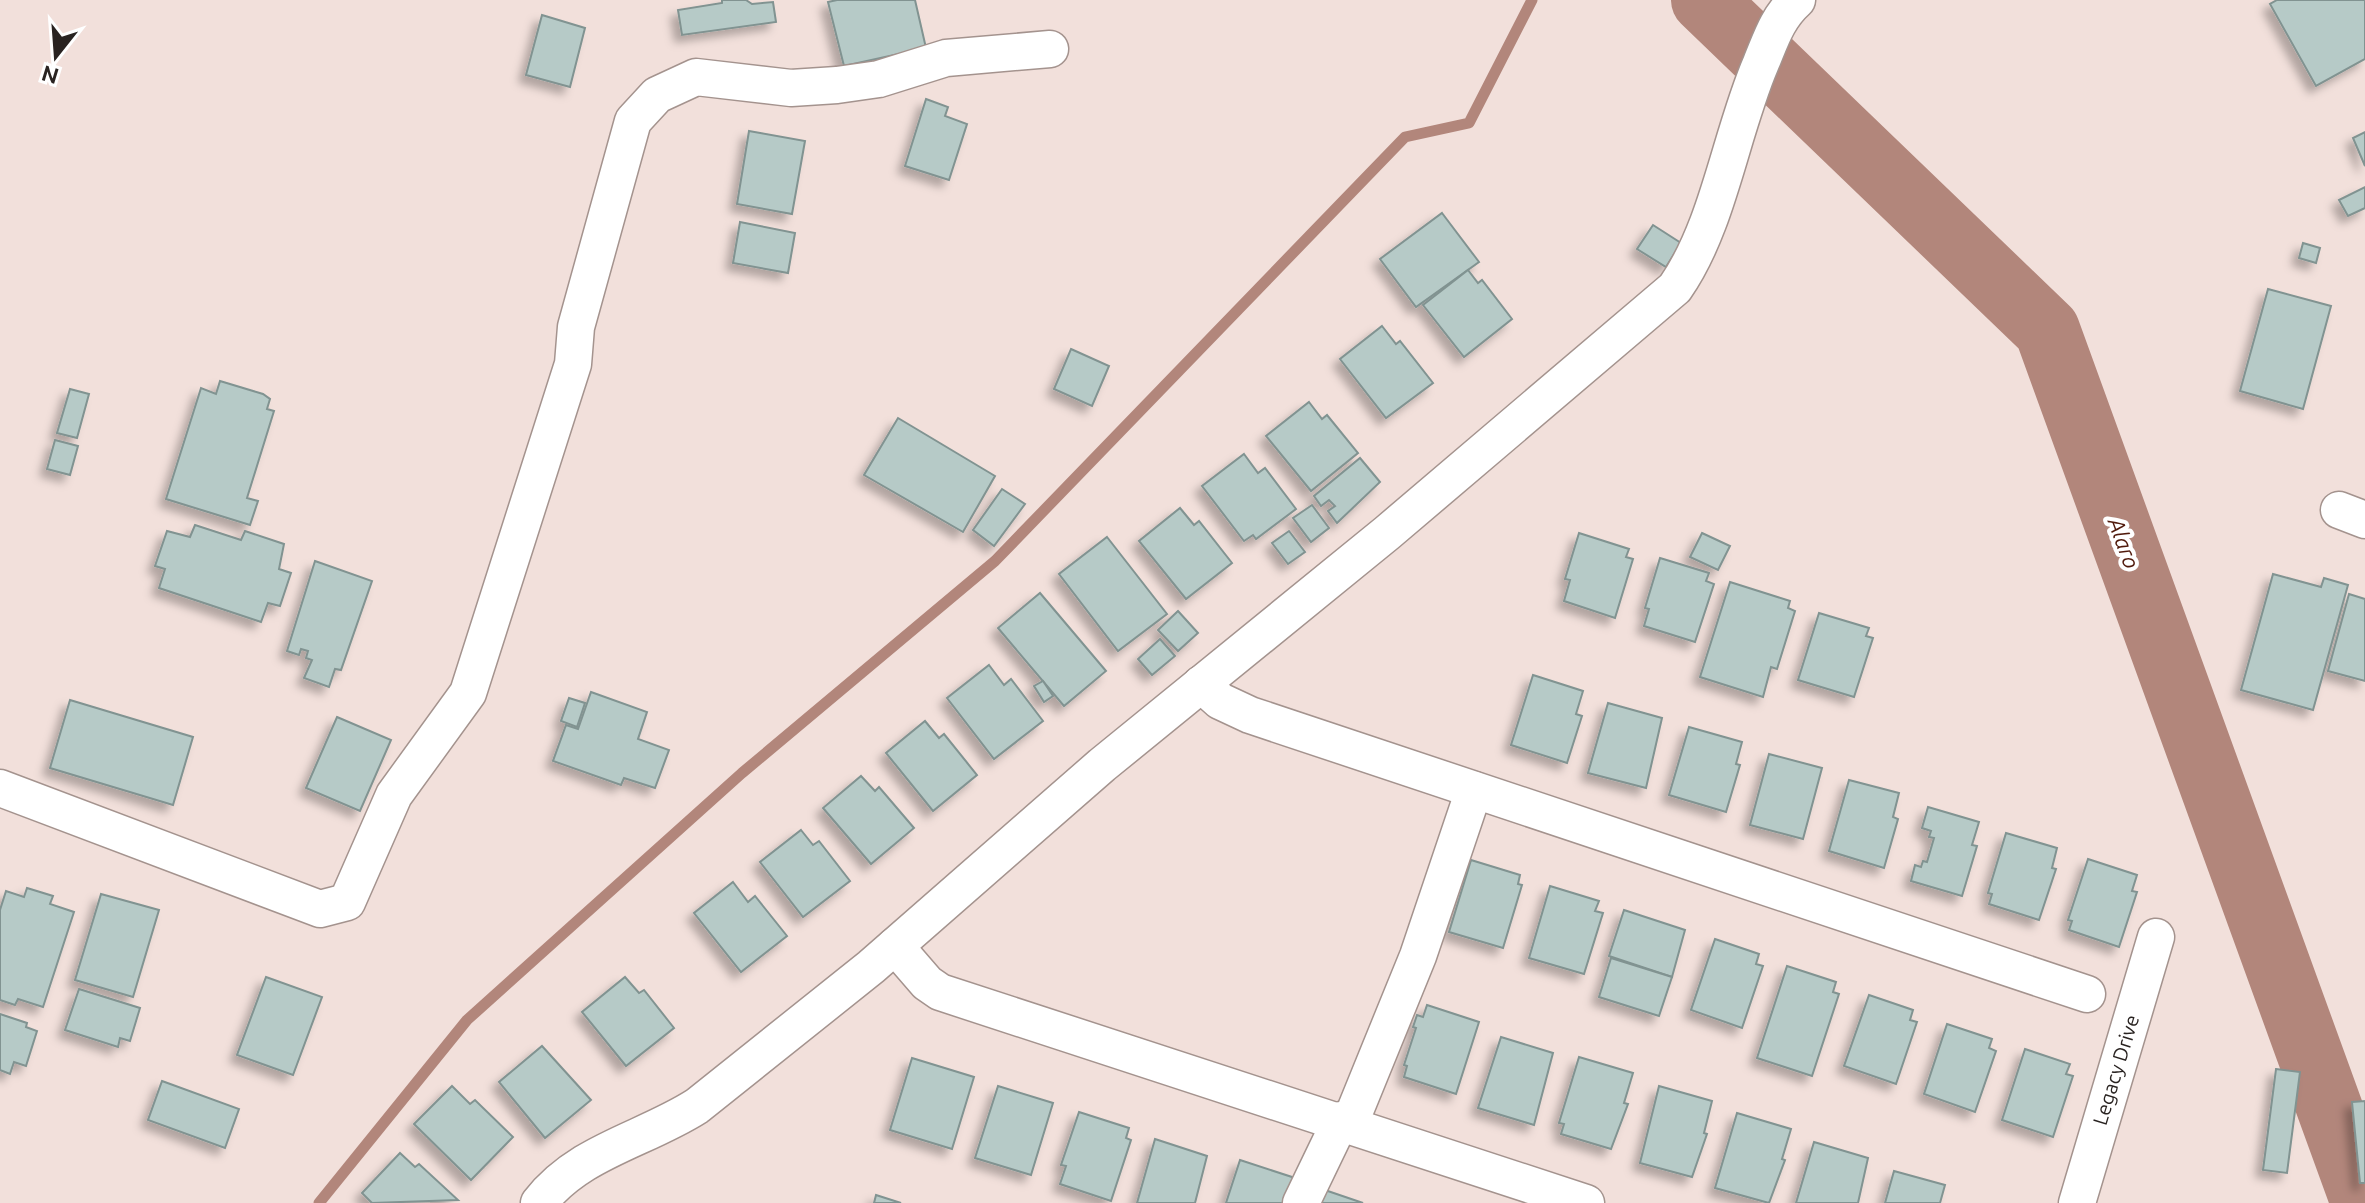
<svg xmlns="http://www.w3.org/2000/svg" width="2365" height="1203" font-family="Ubuntu,sans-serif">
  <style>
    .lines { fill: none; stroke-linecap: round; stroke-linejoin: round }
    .stream { stroke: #b2867b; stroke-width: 11 }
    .river { stroke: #b2867b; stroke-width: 66 }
    .building { fill: #b6cac7; stroke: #819391; stroke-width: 2; filter: url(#shadow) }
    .street-casing { stroke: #a4938e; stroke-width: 39 }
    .street { stroke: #fff; stroke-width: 36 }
    .labels { text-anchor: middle; stroke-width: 8; stroke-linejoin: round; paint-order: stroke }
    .street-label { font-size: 20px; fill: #292321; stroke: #fff }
    .water-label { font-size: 22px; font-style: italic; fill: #50190b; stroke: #fff }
  </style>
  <defs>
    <filter id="shadow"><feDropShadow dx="-7" dy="7" stdDeviation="4" flood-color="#0004"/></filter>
  </defs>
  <rect width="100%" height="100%" fill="#f2e0db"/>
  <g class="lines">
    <polyline class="stream" points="319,1203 467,1020 742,773 995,561 1405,137 1469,123 1532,0"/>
    <polyline class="river" points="1704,0 2047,330 2364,1203"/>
  </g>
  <g class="building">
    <polygon points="722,0 746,0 752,4 773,2 776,22 682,35 678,10 722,3"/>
    <polygon points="837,0 915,0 926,48 844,66 828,2"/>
    <polygon points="2277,0 2365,0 2365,59 2316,86 2270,4"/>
    <polygon points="542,15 585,28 570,87 526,75"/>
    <polygon points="926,99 948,107 945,116 967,124 949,180 905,166"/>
    <polygon points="749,131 805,141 792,214 737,204"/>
    <polygon points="2365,132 2365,166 2353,138"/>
    <polygon points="2365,187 2365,208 2348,216 2339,200"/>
    <polygon points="1442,213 1479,262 1416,307 1380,259"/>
    <polygon points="740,222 795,233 788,273 733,263"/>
    <polygon points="1653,225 1681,243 1666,267 1637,249"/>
    <polygon points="2303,243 2320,248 2316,263 2299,258"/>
    <polygon points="1468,270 1478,283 1482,280 1512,319 1464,357 1423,305"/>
    <polygon points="2268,289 2331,306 2303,409 2240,391"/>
    <polygon points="1382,326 1396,344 1400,341 1433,383 1386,418 1340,359"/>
    <polygon points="1071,349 1109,366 1092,406 1054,389"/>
    <polygon points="220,381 263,394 270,399 267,409 274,411 247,498 258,501 250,525 166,499 201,388 216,394"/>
    <polygon points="70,389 89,394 77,438 57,433"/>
    <polygon points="1309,402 1322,419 1327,415 1358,453 1311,491 1266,436"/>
    <polygon points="898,418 995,476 963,532 864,475"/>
    <polygon points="55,440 78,446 70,475 47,469"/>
    <polygon points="1244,454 1258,473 1265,468 1296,509 1256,539 1253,535 1244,541 1202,486"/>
    <polygon points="1360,458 1380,482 1337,523 1328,511 1335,506 1329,500 1321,506 1314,496"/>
    <polygon points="1002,489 1025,504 994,546 973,530"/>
    <polygon points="1312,505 1329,528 1311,542 1293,518"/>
    <polygon points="1180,508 1194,525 1199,521 1232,563 1186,599 1139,541"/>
    <polygon points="195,525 241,540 245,531 284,544 279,569 291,573 280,606 268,603 261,622 159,588 165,569 155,566 167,531 190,537"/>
    <polygon points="1289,531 1305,552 1288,564 1272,543"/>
    <polygon points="1579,533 1629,549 1626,557 1633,559 1615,618 1564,601 1570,580 1565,579"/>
    <polygon points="1702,533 1730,546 1718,570 1690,557"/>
    <polygon points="1107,537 1167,614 1118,651 1059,574"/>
    <polygon points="1660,558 1709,573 1706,581 1714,584 1695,642 1644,626 1649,609 1645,608"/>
    <polygon points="315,561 372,581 341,670 335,669 329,687 304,678 312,660 306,658 308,651 301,649 299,655 287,651"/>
    <polygon points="2273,574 2321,587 2324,578 2348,585 2313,710 2241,690"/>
    <polygon points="1730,582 1790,601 1788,608 1795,611 1777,669 1771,667 1763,697 1700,677"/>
    <polygon points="1040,593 1106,671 1064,706 998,628"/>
    <polygon points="2349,594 2365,599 2365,681 2328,671"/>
    <polygon points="1178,611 1198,633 1178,651 1158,630"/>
    <polygon points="1819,613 1869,628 1866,636 1873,638 1854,697 1798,680"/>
    <polygon points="1160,639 1175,656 1152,675 1138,659"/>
    <polygon points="989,665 1004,685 1011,679 1043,721 994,759 947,698"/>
    <polygon points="1533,675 1583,691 1576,714 1582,716 1567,763 1511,745"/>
    <polygon points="1043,681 1053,696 1044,702 1034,686"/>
    <polygon points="591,692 647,712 638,739 669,750 655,788 624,778 621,785 553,761 566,725 578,729"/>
    <polygon points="569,698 585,703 577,727 561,721"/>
    <polygon points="70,700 193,737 173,805 50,768"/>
    <polygon points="1608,703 1662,718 1646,788 1588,773"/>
    <polygon points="337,717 391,740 360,811 306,788"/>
    <polygon points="925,721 939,738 944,734 977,775 933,811 886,753"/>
    <polygon points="1689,727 1742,742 1736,764 1740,765 1726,812 1669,795"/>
    <polygon points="1769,754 1822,768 1803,839 1750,825"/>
    <polygon points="861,776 875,791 879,787 914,828 871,864 823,808"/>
    <polygon points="1849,780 1899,793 1893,817 1898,819 1884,868 1829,851"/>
    <polygon points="1928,807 1979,822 1972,845 1977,846 1962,896 1911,881 1915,865 1921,867 1923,861 1927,862 1934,838 1929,837 1931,831 1922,828"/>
    <polygon points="801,830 813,845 819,841 850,881 803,917 760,862"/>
    <polygon points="2006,833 2057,848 2052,868 2056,869 2039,920 1989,904 1992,894 1988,893"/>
    <polygon points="2088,859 2137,875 2132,891 2137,892 2119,947 2069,930 2072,921 2068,920"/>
    <polygon points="1471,860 1520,875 1518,884 1522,885 1503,948 1449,932"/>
    <polygon points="733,882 748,902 755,896 787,936 741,972 694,913"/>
    <polygon points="1550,886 1599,901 1595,911 1603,913 1584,974 1529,958"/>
    <polygon points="27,888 53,896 50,904 74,912 43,1007 18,999 15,1005 0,1000 0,910 6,891 24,897"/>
    <polygon points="101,894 159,910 133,997 75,980"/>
    <polygon points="1624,910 1685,930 1672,977 1609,956"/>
    <polygon points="1715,939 1759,954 1756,964 1763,966 1742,1028 1691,1010"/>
    <polygon points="1611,958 1672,977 1659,1016 1599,997"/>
    <polygon points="1787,966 1836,982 1833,992 1839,994 1812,1076 1757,1058"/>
    <polygon points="266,977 322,997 293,1075 237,1055"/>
    <polygon points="625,977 639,993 644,990 674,1028 626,1066 582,1012"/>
    <polygon points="79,989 140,1008 130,1041 120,1038 118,1047 65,1030"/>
    <polygon points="1869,995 1913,1010 1910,1020 1917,1022 1896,1084 1844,1066"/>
    <polygon points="1427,1005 1479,1022 1456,1094 1404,1077 1407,1066 1404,1065 1416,1028 1413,1027 1417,1015 1423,1017"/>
    <polygon points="0,1014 27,1023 26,1027 37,1031 26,1066 14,1062 10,1074 0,1070"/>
    <polygon points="1947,1024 1992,1039 1989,1048 1996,1051 1975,1112 1924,1094"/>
    <polygon points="1501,1037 1553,1053 1534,1125 1478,1108"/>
    <polygon points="542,1046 591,1100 545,1138 499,1082"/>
    <polygon points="2025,1049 2070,1064 2066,1074 2073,1076 2053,1137 2002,1120"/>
    <polygon points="1579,1057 1633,1073 1624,1103 1628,1104 1611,1149 1561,1134 1564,1124 1559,1123"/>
    <polygon points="912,1058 974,1077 952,1149 890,1130"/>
    <polygon points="2276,1069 2300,1072 2287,1173 2263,1170"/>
    <polygon points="162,1081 239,1109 225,1148 148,1120"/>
    <polygon points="452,1086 470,1104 475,1100 513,1137 471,1180 414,1124"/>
    <polygon points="998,1086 1053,1103 1031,1175 975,1158"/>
    <polygon points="1659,1086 1712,1101 1704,1133 1707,1134 1692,1177 1640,1163"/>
    <polygon points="2365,1101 2365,1183 2360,1183 2352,1102"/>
    <polygon points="1079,1112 1129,1128 1126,1138 1131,1140 1111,1201 1060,1184 1066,1166 1061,1165"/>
    <polygon points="1737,1113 1791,1129 1782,1159 1785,1160 1769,1203 1715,1188"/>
    <polygon points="1155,1139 1207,1156 1195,1203 1137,1203"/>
    <polygon points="1814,1142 1868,1158 1858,1203 1796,1203"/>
    <polygon points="400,1153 415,1167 419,1164 458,1200 372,1203 362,1193"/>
    <polygon points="1240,1160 1295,1178 1287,1203 1226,1203"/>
    <polygon points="1894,1171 1945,1185 1940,1203 1885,1203"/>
    <polygon points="1316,1187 1363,1203 1311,1203"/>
    <polygon points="876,1195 901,1203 874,1203"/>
  </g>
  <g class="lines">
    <g class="street-casing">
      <g id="street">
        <polyline points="2339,510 2365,520"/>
        <polyline points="1201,684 1220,701 1250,715 2087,994"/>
        <polyline points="0,788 320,909 347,902 394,795 468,693 573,364 576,327 633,121 657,95 696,77 791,88 837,85 879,79 946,58 1050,49"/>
        <polyline points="895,946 927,983 940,992 1586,1203"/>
        <polyline points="1350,1123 1418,956 1474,790"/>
        <path d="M 539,1203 C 579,1151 644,1140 697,1106 L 871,967 L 1102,765 L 1387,533 L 1675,288 C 1719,225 1730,135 1761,63 C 1771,39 1777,18 1797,0"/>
        <polyline points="1301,1203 1341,1120"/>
        <polyline points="2077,1203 2156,937"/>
      </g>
    </g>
    <use href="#street" class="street"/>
  </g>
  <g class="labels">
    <g class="street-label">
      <text transform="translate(2116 1070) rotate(-73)" y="7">Legacy Drive</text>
    </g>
    <g class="water-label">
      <text transform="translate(2124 543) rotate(70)" y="8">Alaro</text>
    </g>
  </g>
  <g transform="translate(56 56) rotate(197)" stroke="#ffffff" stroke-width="6" paint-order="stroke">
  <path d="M0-6L14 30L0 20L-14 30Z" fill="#292321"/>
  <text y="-12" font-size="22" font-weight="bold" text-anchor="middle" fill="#292321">N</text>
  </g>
</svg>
